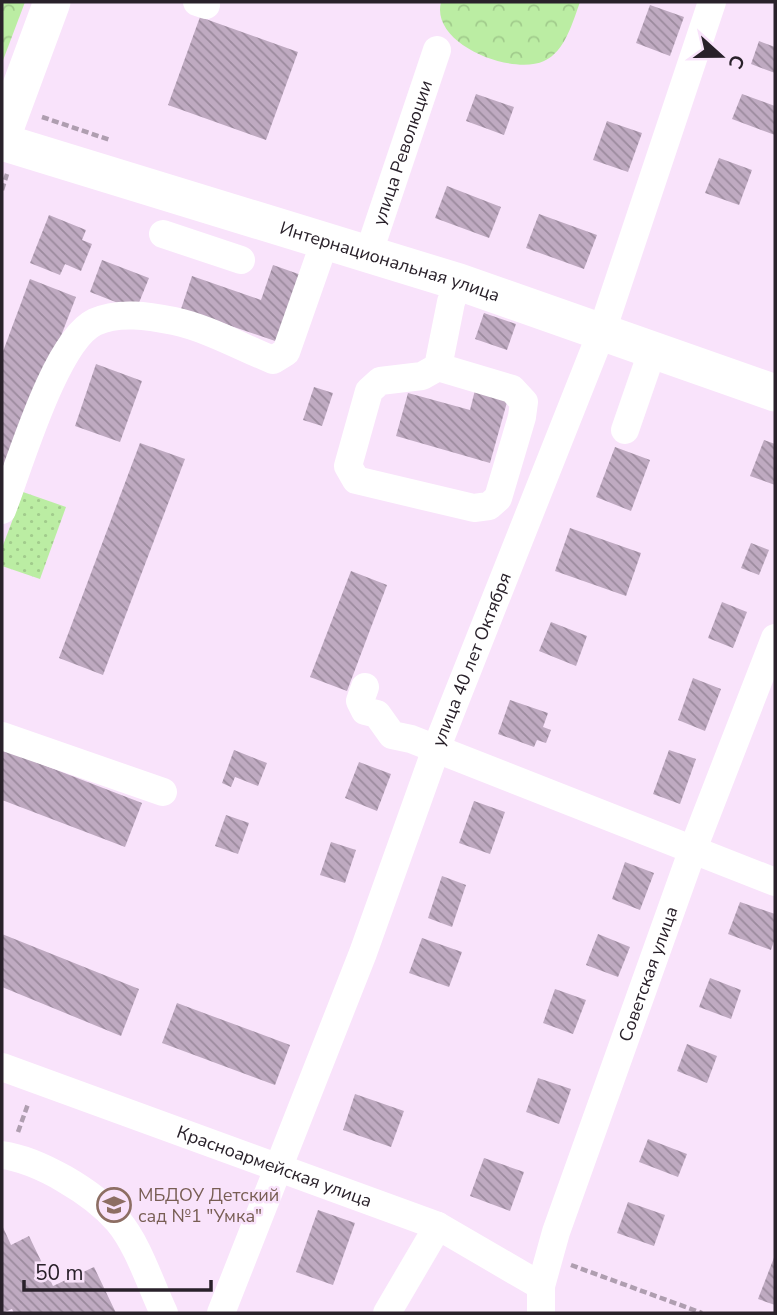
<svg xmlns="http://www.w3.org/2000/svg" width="777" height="1315" font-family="'Nunito Sans',sans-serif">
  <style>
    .grass { fill: url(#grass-dots) }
    .forest { fill: url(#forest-crowns) }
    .building { fill: url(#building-back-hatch) }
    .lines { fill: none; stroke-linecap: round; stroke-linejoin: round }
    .path { stroke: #af9eb0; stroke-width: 4.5; stroke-dasharray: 7 3.5; stroke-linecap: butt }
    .minor { stroke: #fff; stroke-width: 28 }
    .major { stroke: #fff; stroke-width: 37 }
    .labels { text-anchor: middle; stroke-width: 5; stroke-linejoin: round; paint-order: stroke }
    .street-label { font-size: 18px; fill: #29212a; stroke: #f9e3fb }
    .education-label { font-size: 18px; fill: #785e54; stroke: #f9e3fb; text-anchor: start }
  </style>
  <defs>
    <pattern id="grass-dots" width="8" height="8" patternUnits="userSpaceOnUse" patternTransform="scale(1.75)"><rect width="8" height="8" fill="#bbeda3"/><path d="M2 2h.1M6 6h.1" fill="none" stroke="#a1cb8c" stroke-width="1.8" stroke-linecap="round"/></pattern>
    <pattern id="forest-crowns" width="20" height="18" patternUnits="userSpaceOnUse" patternTransform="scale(1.75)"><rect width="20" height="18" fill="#bbeda3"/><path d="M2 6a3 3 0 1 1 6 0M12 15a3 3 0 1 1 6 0" fill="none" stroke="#a1cb8c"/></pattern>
    <pattern id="building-back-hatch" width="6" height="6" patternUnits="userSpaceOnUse" patternTransform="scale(1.75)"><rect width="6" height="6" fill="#bfaac1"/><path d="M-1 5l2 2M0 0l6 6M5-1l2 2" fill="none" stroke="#9b8a9d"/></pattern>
  </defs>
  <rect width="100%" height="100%" fill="#f9e3fb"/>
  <polygon class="grass" points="23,492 66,507 40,579 2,566 2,548"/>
  <g class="forest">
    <polygon points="2,2 25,2 2,63"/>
    <path d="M 441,2 L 580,2 C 573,21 565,52 544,61 C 512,76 430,44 441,2 Z"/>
  </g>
  <g class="building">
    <polygon points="650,5 684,17 670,56 636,43"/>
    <polygon points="200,17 298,52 266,140 168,105"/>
    <polygon points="759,41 775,47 775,73 751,64"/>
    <polygon points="476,94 514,107 504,135 466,121"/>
    <polygon points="742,94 775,106 775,135 732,119"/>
    <polygon points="607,121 642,133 628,172 593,160"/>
    <polygon points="719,158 752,170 739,205 705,193"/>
    <polygon points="447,186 501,207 489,238 435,218"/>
    <polygon points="539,214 597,235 584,269 526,248"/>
    <polygon points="49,215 86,230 82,240 92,244 81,271 65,264 60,275 30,263"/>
    <polygon points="102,260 149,278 136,310 90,292"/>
    <polygon points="273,265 304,276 281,343 181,309 192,276 261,300"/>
    <polygon points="30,279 76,297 2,489 2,354"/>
    <polygon points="484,313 516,324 507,350 475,339"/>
    <polygon points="96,364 142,381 120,442 75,426"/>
    <polygon points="476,386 509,395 490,463 396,436 408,393 470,410"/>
    <polygon points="314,387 333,393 322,426 303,420"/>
    <polygon points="764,440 775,444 775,485 750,476"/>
    <polygon points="140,443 185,459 103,675 59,658"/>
    <polygon points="615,447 650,460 631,511 596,497"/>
    <polygon points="570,528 641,553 626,596 555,571"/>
    <polygon points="751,543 769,550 759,575 741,568"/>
    <polygon points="351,571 387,585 347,691 310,677"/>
    <polygon points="722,602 747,612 733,648 708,638"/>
    <polygon points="551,622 587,636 576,666 539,651"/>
    <polygon points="693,678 721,689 705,731 678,720"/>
    <polygon points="510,700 548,713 543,727 551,730 546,743 537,740 534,747 498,734"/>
    <polygon points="2,749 142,803 125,847 2,800"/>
    <polygon points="234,750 267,763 258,786 235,777 231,787 222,783"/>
    <polygon points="669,750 696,759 680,804 653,794"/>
    <polygon points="359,762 391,774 377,811 345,798"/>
    <polygon points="474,801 505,812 490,854 459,843"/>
    <polygon points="226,815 249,823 238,854 215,846"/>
    <polygon points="331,842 356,850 345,883 320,875"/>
    <polygon points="625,862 654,873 640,910 612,899"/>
    <polygon points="442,876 466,885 452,927 428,918"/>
    <polygon points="740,902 775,914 775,938 771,950 728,934"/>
    <polygon points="2,934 139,989 121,1036 2,987"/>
    <polygon points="598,934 630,947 618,977 586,965"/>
    <polygon points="422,938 462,952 449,987 409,973"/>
    <polygon points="710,978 741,990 731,1019 699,1007"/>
    <polygon points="555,989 586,1000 573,1034 543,1023"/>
    <polygon points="177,1003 290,1045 275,1085 162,1043"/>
    <polygon points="687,1044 717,1056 707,1083 677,1071"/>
    <polygon points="538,1078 571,1089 559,1124 526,1112"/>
    <polygon points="355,1094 404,1111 391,1147 343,1130"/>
    <polygon points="648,1139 687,1154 678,1177 639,1162"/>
    <polygon points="484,1158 524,1172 510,1211 470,1196"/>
    <polygon points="628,1202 665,1215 654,1246 617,1233"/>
    <polygon points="318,1210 355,1223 333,1285 296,1272"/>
    <polygon points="2,1225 11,1245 29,1236 53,1286 94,1267 116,1313 14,1313 12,1309 2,1313"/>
    <polygon points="775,1255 775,1305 758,1299"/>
  </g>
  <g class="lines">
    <g class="path">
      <polyline points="42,117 110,140"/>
      <polyline points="2,190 7,174"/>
      <polyline points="18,1132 28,1104"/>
      <polyline points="571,1265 702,1313"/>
    </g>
    <g class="minor">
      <polyline points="197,2 206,5"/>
      <polyline points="163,234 241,260"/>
      <path id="s1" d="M 368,255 L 437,50"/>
      <polyline points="438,367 512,389 524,402 522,417 498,498 489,506 474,508 356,480 348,466 369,391 380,381 422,376 438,367 451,302 459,282"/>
      <polyline points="625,430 653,349"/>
      <path d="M 2,510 C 19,467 55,341 95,322 C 119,311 149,316 174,321 C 207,328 241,347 273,360 L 286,352 L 325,241"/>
      <polyline points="365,687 360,701 365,711 377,714 392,735 411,739 775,882"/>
      <polyline points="2,736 163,792"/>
      <path id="s2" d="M 2,1067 L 438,1226 L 541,1286"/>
      <path d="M 2,1155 C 39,1160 93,1192 118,1221 C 139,1246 150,1284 164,1313"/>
      <path id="s3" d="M 221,1313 L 363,953 L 436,749 L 602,331 L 712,2"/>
      <polyline points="387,1313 438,1226"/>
      <path id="s4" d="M 541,1313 L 541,1286 L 556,1232 L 693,849 L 775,638"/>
    </g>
    <g class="major">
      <polyline points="2,137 52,2"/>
      <path id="s5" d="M 2,142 L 459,282 L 775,393"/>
    </g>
  </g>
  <defs>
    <g id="school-ring" transform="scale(1.75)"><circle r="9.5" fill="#f9e3fb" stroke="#8d6e63" stroke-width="1.5"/><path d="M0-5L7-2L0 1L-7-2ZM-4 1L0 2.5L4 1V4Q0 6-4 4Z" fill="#8d6e63"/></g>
  </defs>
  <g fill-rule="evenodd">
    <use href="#school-ring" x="114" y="1205"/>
  </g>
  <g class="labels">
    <g class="street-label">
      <text dy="6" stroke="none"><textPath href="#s1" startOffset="108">улица Революции</textPath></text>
      <text dy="6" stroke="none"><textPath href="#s5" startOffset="406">Интернациональная улица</textPath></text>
      <text dy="6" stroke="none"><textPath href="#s3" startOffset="700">улица 40 лет Октября</textPath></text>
      <text dy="6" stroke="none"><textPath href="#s4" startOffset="357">Советская улица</textPath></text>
      <text dy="6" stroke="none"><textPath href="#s2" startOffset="290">Красноармейская улица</textPath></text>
    </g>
    <g class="education-label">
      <text x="138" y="1201">МБДОУ Детский<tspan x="138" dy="21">сад №1 "Умка"</tspan></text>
    </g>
  </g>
  <rect width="777" height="1315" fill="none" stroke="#29212a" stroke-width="7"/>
  <g transform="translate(721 56) rotate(111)" stroke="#f9e3fb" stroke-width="5" paint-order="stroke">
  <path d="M0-5L12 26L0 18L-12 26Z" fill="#29212a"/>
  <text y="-10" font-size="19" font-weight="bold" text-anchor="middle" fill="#29212a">С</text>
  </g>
  <path d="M24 1280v10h187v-10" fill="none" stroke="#29212a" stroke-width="3.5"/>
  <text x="35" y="1280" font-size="21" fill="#29212a" stroke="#f9e3fb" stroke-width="5" paint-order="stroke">50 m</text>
</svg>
